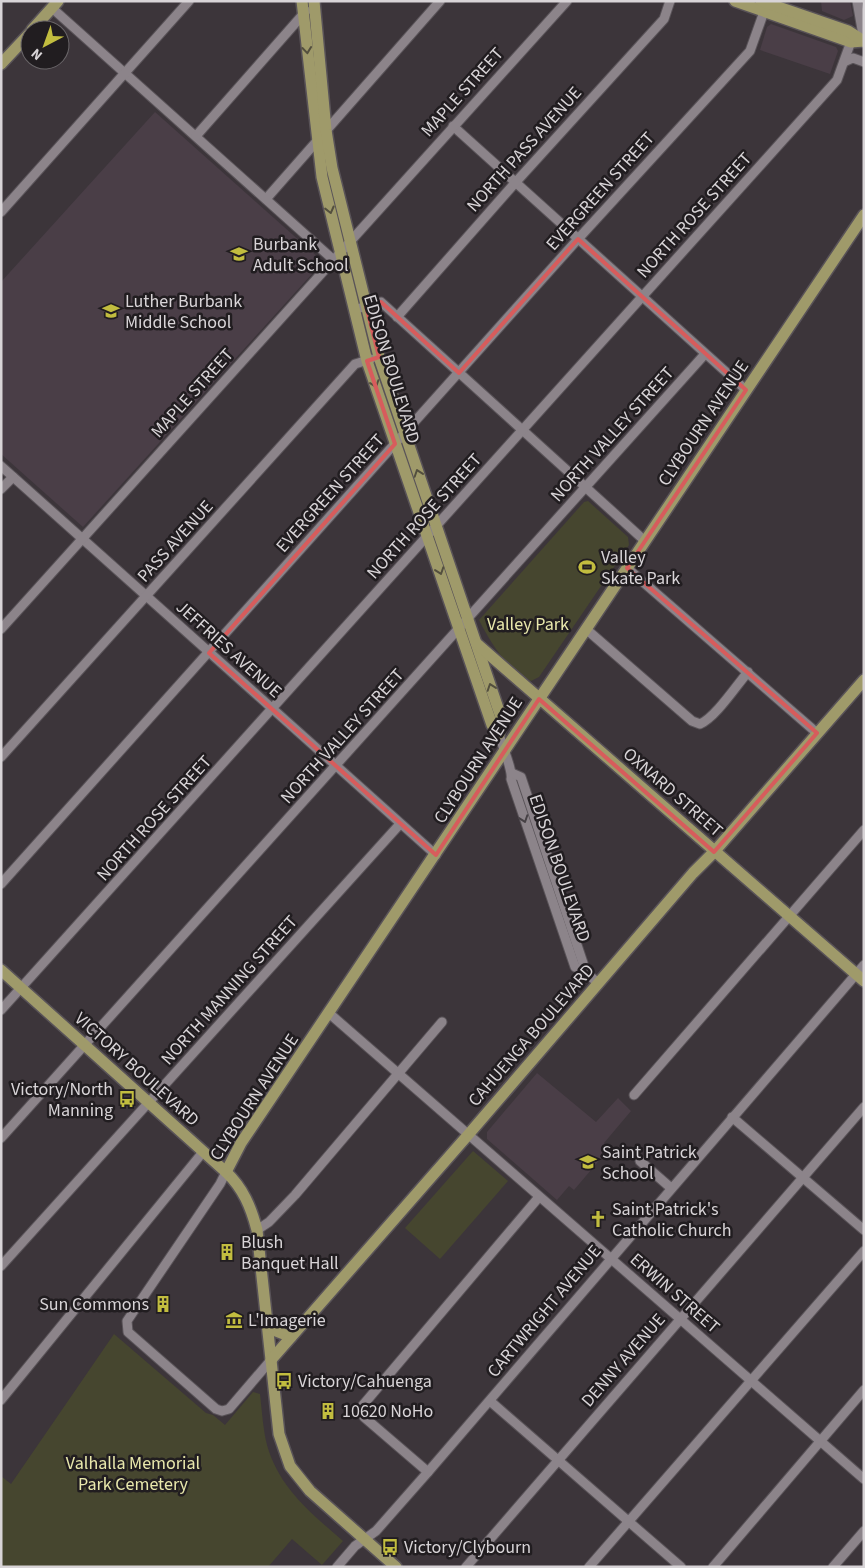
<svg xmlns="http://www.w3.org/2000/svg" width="865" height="1568" font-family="'Source Sans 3',sans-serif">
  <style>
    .built { fill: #4a3e47 }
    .green { fill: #46462f }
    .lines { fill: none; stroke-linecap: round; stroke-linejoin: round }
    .minor-casing { stroke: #595358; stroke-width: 11 }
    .major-casing { stroke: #595358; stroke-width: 14 }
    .minor { stroke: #8c848a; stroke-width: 9 }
    .major { stroke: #9f9a6a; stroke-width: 11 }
    .oneway { stroke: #534f3e }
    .oneway2 { stroke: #464145 }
    .marked { fill: none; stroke: #d75c5c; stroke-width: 4; stroke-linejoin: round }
    .labels { text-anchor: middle; stroke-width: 5; stroke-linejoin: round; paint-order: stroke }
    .street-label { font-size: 18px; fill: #d8d4d7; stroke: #211d20 }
    .poi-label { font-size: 18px; fill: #d8d4d7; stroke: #211d20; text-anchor: start }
    .park-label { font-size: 18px; fill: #e9e8ac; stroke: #211d20 }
  </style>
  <rect width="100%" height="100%" fill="#3c353a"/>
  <g class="built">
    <polygon points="821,1 850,1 853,16 844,20 822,11"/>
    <polygon points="771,24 836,47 838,51 830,74 760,50 767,27"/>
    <polygon points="155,112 320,259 321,264 83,527 1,454 1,282"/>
    <polygon points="537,1073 596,1122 618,1098 631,1111 604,1143 608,1150 574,1190 569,1186 557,1200 487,1139 487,1132"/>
  </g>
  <g class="green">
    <path d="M 588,501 L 628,537 L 629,545 L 539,677 L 531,681 C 507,670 490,642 479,620 L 584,502 Z"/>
    <polygon points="473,1151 508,1181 440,1259 405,1228"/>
    <path d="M 114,1334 L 206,1413 L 213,1415 L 225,1425 L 253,1392 L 260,1394 C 262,1411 263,1429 267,1445 C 279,1488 311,1513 343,1541 L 322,1565 L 292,1539 L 268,1567 L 1,1567 L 1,1476 L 11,1484 Z"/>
  </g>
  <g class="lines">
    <g class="minor-casing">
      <g id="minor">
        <polyline points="857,1 864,41"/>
        <polyline points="52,8 337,263"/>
        <polyline points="844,62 853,58 864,62"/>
        <polyline points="453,126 746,390"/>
        <polyline points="196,136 306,11"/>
        <polyline points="266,199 440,1"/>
        <polyline points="1,212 189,1"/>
        <polyline points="360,308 381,302 645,541"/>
        <polyline points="397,317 515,183 664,19 670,1"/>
        <polyline points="1,466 436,855"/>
        <polyline points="1,489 13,477"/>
        <polyline points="627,568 817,733"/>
        <polyline points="1,629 567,1"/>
        <path d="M 586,629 L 692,721 L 700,724 C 715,718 736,686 748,672"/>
        <path d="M 499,734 C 502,745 513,771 511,779 L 575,967 L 583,970 L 598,983"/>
        <polyline points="1,757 355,364 371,359"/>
        <polyline points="512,773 521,777 583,963 583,970"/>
        <polyline points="1,884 578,239 750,51 766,6"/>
        <polyline points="1,1010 828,90 837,80 853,36"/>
        <polyline points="330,1014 864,1479"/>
        <polyline points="634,1095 864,830"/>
        <polyline points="732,1117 864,1230"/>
        <polyline points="1,1138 705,354"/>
        <polyline points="640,1161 671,1188"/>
        <polyline points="226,1172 220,1184 127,1321 128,1332 216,1409 222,1411 229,1409 271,1360"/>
        <polyline points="257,1230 269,1222 295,1195 442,1022"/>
        <polyline points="1,1266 400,824"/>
        <polyline points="1,1400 203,1152"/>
        <polyline points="490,1401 681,1567"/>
        <polyline points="428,1472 364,1417 362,1411 363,1405 539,1197"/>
        <polyline points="337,1567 355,1546 376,1531 428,1472 864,965"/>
        <polyline points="466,1567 864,1107"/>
        <polyline points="589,1567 864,1251"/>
        <polyline points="713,1567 864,1390"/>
        <polyline points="833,1567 864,1531"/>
      </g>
    </g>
    <g class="major-casing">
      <g id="major">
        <polyline points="302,1 322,177 367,361 492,725 499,734"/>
        <polyline points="314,1 326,130 332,168 379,357 502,720 499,734"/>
        <polyline points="735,1 851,42 864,41"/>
        <polyline points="761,1 848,31 864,41"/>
        <polyline points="32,30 58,1"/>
        <polyline points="1,64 30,33"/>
        <polyline points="477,644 864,981"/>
        <path d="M 1,970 L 226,1172 C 243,1188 251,1207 257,1230 L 279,1434 L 290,1466 L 310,1491 L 396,1567"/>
        <polyline points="226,1172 241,1143 864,215"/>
        <polyline points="268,1328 291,1337"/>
        <polyline points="271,1360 468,1135 693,873 714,852 864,680"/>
      </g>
    </g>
    <use href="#minor" class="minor"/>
    <use href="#major" class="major"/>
  </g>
  <defs><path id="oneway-chevron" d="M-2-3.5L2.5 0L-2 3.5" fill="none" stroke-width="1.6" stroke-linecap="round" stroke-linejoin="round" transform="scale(1.25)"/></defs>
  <g class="oneway">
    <use href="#oneway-chevron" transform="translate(307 50) rotate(84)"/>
    <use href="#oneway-chevron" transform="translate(330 210) rotate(76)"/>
    <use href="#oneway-chevron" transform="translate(375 384) rotate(71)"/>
    <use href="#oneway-chevron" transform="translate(418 473) rotate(-109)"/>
    <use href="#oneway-chevron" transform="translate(440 571) rotate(71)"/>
    <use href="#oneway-chevron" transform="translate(491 687) rotate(-109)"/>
  </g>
  <use class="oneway2" href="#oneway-chevron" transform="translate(524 819) rotate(71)"/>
  <path class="marked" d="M 578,239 L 746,390 L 627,568 L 817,733 L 714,852 L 539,699 L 436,855 L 209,653 L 395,444 L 367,361 L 379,357 L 366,306 L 381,302 L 459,373 Z"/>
  <defs>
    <g id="school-bare" transform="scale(1.35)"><path d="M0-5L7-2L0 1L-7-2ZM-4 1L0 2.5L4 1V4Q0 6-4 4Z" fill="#c2bd3f" stroke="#211d20" stroke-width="2.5" paint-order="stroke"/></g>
    <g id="stadium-bare" transform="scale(1.35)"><path d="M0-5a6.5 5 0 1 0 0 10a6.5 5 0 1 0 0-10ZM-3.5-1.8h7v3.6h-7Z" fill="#c2bd3f" stroke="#211d20" stroke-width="2.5" paint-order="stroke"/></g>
    <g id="bus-bare" transform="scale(1.35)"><path d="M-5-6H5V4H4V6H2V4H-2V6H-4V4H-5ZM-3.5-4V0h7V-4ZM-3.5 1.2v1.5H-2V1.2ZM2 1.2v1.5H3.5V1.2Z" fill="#c2bd3f" stroke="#211d20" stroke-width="2.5" paint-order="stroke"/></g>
    <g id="church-bare" transform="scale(1.35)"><path d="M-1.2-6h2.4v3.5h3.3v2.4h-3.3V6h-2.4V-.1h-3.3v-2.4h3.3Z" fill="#c2bd3f" stroke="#211d20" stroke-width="2.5" paint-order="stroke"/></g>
    <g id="building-bare" transform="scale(1.35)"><path d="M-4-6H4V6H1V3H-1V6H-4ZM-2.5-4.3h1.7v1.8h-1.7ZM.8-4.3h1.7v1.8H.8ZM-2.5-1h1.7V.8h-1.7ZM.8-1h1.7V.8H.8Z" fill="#c2bd3f" stroke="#211d20" stroke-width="2.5" paint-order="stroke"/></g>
    <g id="museum-bare" transform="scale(1.35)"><path d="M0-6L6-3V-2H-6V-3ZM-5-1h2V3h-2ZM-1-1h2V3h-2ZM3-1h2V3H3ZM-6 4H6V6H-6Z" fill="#c2bd3f" stroke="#211d20" stroke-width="2.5" paint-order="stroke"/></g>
  </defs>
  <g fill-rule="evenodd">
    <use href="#school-bare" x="239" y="254"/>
    <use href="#school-bare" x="111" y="311"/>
    <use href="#stadium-bare" x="587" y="567"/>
    <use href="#bus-bare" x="127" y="1099"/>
    <use href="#school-bare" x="588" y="1162"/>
    <use href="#church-bare" x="598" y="1219"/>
    <use href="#building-bare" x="227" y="1252"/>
    <use href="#building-bare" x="163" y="1304"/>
    <use href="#museum-bare" x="234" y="1320"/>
    <use href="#bus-bare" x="284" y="1381"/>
    <use href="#building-bare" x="328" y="1411"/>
    <use href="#bus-bare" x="390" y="1547"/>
  </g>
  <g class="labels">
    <g class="street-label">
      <text transform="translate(462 92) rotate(-48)" y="6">MAPLE STREET</text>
      <text transform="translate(524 149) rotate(-48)" y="6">NORTH PASS AVENUE</text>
      <text transform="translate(600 191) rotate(-48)" y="6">EVERGREEN STREET</text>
      <text transform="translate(694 215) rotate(-48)" y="6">NORTH ROSE STREET</text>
      <text transform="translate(392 369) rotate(73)" y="6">EDISON BOULEVARD</text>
      <text transform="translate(192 393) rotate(-48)" y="6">MAPLE STREET</text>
      <text transform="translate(703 423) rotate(-56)" y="6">CLYBOURN AVENUE</text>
      <text transform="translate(612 434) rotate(-48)" y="6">NORTH VALLEY STREET</text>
      <text transform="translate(330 493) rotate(-48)" y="6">EVERGREEN STREET</text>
      <text transform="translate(424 516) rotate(-48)" y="6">NORTH ROSE STREET</text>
      <text transform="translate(175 541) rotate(-48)" y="6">PASS AVENUE</text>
      <text transform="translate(229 649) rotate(42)" y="6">JEFFRIES AVENUE</text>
      <text transform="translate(342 736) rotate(-48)" y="6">NORTH VALLEY STREET</text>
      <text transform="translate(478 760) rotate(-57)" y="6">CLYBOURN AVENUE</text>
      <text transform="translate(673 792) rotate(41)" y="6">OXNARD STREET</text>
      <text transform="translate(154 818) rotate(-48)" y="6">NORTH ROSE STREET</text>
      <text transform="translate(560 868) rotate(71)" y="6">EDISON BOULEVARD</text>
      <text transform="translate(229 990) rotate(-48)" y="6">NORTH MANNING STREET</text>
      <text transform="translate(531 1035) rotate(-49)" y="6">CAHUENGA BOULEVARD</text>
      <text transform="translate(137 1069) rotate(42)" y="6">VICTORY BOULEVARD</text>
      <text transform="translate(254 1097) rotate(-57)" y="6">CLYBOURN AVENUE</text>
      <text transform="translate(675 1293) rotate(41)" y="6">ERWIN STREET</text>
      <text transform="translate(544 1311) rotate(-50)" y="6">CARTWRIGHT AVENUE</text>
      <text transform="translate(623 1360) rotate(-49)" y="6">DENNY AVENUE</text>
    </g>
    <g class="poi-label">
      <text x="253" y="250">Burbank<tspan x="253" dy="21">Adult School</tspan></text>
      <text x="125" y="307">Luther Burbank<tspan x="125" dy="21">Middle School</tspan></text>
      <text x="601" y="563">Valley<tspan x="601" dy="21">Skate Park</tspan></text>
      <text x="113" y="1095" text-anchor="end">Victory/North<tspan x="113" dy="21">Manning</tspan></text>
      <text x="602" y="1158">Saint Patrick<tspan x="602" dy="21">School</tspan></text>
      <text x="612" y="1215">Saint Patrick's<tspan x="612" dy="21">Catholic Church</tspan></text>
      <text x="241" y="1248">Blush<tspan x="241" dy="21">Banquet Hall</tspan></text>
      <text x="149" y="1310" text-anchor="end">Sun Commons</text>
      <text x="248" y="1326">L'Imagerie</text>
      <text x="298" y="1387">Victory/Cahuenga</text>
      <text x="342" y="1417">10620 NoHo</text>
      <text x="404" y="1553">Victory/Clybourn</text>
    </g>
    <g class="park-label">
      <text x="528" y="630">Valley Park</text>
      <text x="133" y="1469">Valhalla Memorial<tspan x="133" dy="21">Park Cemetery</tspan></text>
    </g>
  </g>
  <rect width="865" height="1568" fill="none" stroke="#d8d4d7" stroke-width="5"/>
  <g transform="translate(45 45) rotate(221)"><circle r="24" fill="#211d20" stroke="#6a6669"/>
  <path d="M0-4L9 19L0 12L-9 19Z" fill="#c2bd3f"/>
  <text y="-8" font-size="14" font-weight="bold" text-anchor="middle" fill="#d8d4d7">N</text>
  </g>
</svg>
